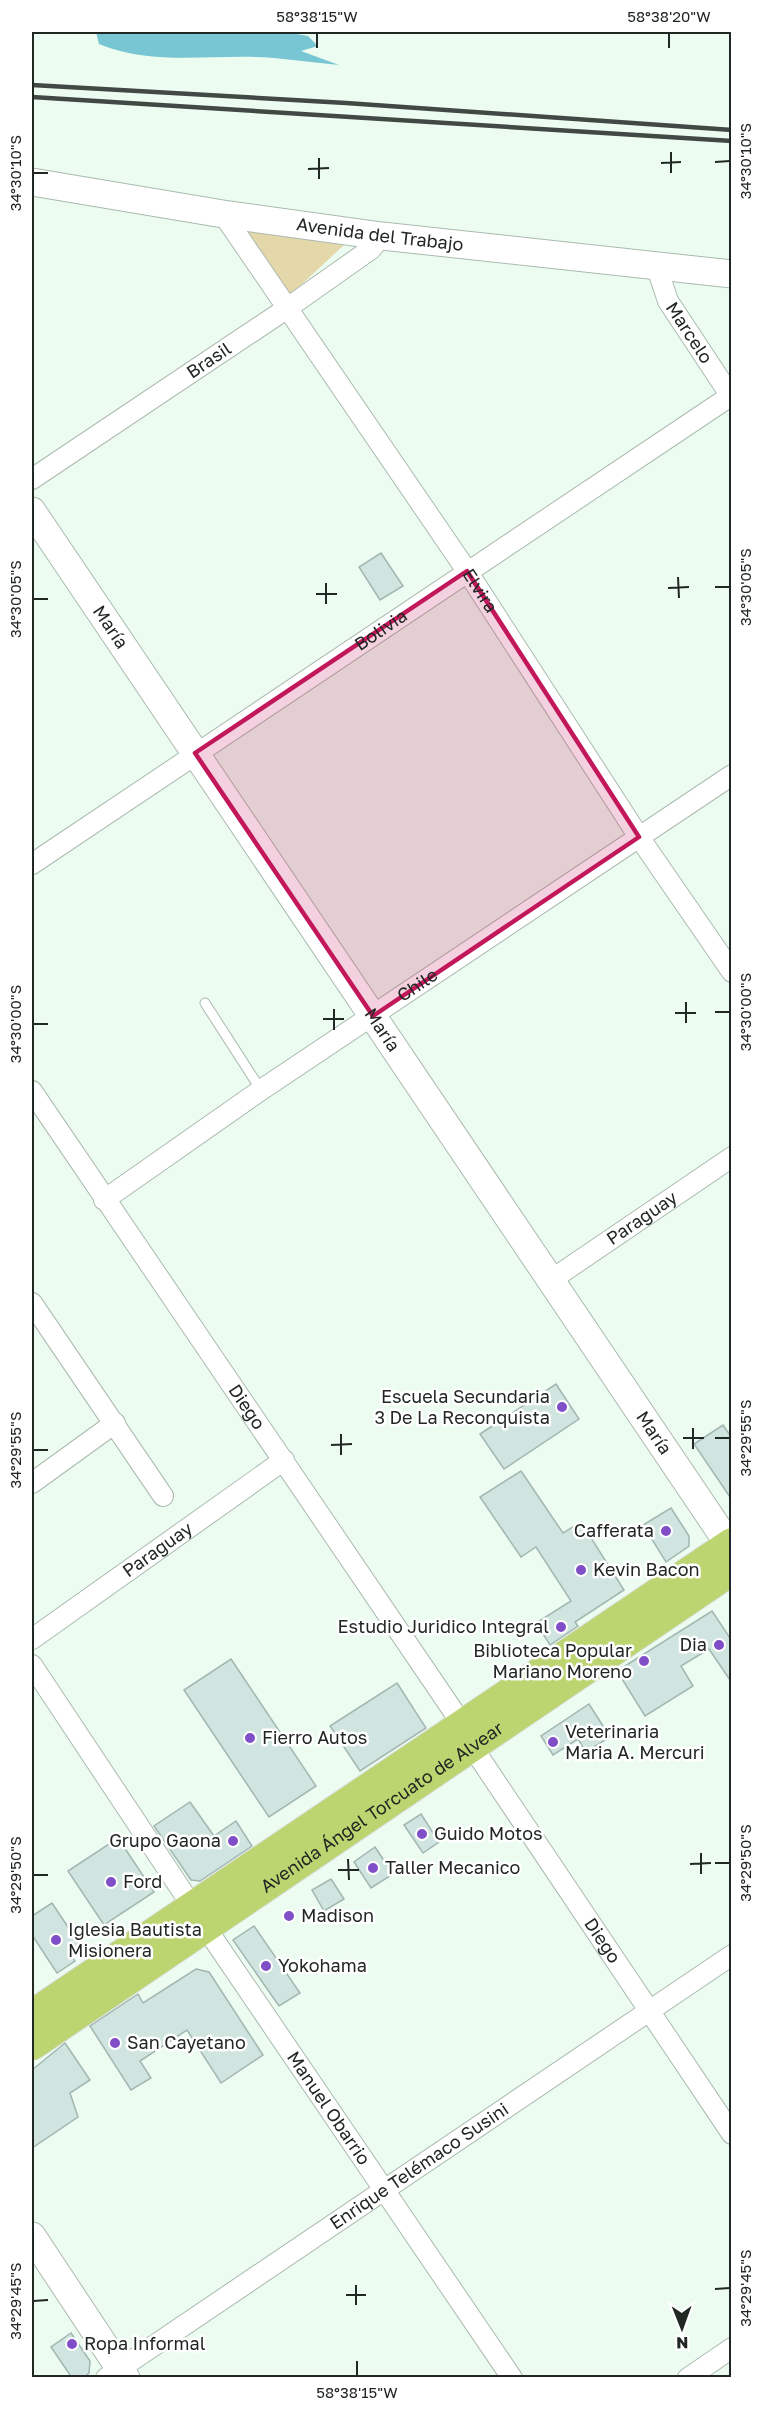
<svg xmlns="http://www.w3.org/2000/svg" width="763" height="2409" font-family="'Golos Text',sans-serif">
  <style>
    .green { fill: #e4d8ab }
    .water { fill: #78c5d4 }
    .building { fill: #d0e4e0; stroke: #a2b6b2; stroke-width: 1.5 }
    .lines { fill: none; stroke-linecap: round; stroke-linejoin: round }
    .lane-casing { stroke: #abbaaf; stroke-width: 11 }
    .street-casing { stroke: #abbaaf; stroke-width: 22 }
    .secondary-casing { stroke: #abbaaf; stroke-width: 29 }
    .primary-casing { stroke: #dbdcdc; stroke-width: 32 }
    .lane { stroke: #fff; stroke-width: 9 }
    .street { stroke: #fff; stroke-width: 20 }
    .secondary { stroke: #fff; stroke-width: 27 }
    .primary { stroke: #bcd570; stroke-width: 30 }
    .rail { stroke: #424944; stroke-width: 4.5 }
    .marked { fill: #c2185b; fill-opacity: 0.2; stroke: #c2185b; stroke-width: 4.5; stroke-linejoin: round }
    .ticks { fill: none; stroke: #212723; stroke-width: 2 }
    .poi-dot { fill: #804ec6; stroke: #fff; stroke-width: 2 }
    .labels { text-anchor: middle; stroke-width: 5; stroke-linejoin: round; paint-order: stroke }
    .street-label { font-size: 18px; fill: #212723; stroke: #fff }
    .poi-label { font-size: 18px; fill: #212723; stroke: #fff; text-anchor: start }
    .neatline { fill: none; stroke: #212723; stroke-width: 2 }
    .ticks-label { font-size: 15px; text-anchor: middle; fill: #212723 }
  </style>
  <rect width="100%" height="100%" fill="#ecfcf0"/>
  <polygon class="green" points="241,228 344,245 286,299"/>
  <path class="water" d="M 96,32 L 285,32 L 308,36 L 318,46 L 301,51 L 339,65 C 317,63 296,60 274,58 C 216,53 155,67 99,44 Z"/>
  <g class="building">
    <polygon points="381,553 403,586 380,600 359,567"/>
    <polygon points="556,1384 579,1419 504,1469 480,1434"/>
    <polygon points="723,1425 732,1438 732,1500 694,1444"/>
    <polygon points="521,1471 563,1533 581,1522 624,1590 575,1622 578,1626 550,1645 536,1623 571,1601 536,1547 521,1557 480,1497"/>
    <polygon points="671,1508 689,1536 689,1546 666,1562 643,1525"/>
    <polygon points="712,1611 732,1641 732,1683 709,1649 681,1666 693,1686 645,1716 617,1671"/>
    <polygon points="231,1659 316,1786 269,1817 184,1690"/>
    <polygon points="397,1683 426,1728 360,1771 330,1726"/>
    <polygon points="589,1704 610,1737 586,1752 578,1739 553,1755 541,1736"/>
    <polygon points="190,1802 214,1836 236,1821 252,1846 200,1881 191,1880 154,1826"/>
    <polygon points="421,1814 439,1842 423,1853 404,1825"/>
    <polygon points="118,1838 154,1892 104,1925 68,1871"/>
    <polygon points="375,1847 393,1874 371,1888 354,1862"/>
    <polygon points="331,1879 344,1899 324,1911 312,1890"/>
    <polygon points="52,1903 80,1945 69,1953 75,1961 57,1973 32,1935 32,1916"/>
    <polygon points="254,1926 300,1993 279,2006 233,1940"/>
    <polygon points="196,1969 209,1972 263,2055 221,2083 187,2030 140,2061 151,2078 131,2090 90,2026 138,1994 143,2003"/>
    <polygon points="65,2043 90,2080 70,2093 78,2117 32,2148 32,2070"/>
    <polygon points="71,2333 90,2361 89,2373 83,2378 72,2378 51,2347"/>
  </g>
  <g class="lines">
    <g class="lane-casing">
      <polyline id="lane" points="205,1003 261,1090"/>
    </g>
    <g class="street-casing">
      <g id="street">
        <path id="s1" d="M 223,214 L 467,571 L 639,837 L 732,972"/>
        <path id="s2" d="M 656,265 L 668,301 L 732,398"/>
        <path id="s3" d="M 32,479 L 286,309 L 371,249 L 382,236"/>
        <path id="s4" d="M 32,864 L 732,395"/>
        <path id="s5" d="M 32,1091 L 462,1724"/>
        <path id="s6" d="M 104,1200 L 261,1090 L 732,775"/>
        <path id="s7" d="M 551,1280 L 732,1157"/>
        <polyline points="32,1303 163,1496"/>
        <polyline points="32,1483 115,1423"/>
        <path id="s8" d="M 32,1639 L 284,1460"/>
        <polyline points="32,1665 192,1906"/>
        <path id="s9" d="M 473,1748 L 732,2134"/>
        <path id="s10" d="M 206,1928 L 512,2378"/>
        <path id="s11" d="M 106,2378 L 732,1955"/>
        <polyline points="688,2378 732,2348"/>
      </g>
    </g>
    <g class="secondary-casing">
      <g id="secondary">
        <path id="s12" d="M 32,182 L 223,214 L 382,236 L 732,274"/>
        <path id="s13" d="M 32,511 L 732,1549"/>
        <polyline points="32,2236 126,2378"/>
      </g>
    </g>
    <g class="primary-casing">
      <g id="primary">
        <polyline points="32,2015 732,1543"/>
        <path id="s14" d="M 32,2045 L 732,1570"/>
      </g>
    </g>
    <use href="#lane" class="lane"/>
    <use href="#street" class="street"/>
    <use href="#secondary" class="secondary"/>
    <use href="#primary" class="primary"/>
    <g class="rail">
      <polyline points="32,85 346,103 732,130"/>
      <polyline points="32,97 732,141"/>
    </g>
  </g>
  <path class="marked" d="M 467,571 L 639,837 L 373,1016 L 195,753 Z"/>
  <path class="ticks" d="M 317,33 L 317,48M 669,33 L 669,48M 671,152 L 671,173M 319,158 L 319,179M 715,162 L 730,161M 661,163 L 681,162M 308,169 L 329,168M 33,173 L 48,173M 678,577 L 679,598M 326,583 L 326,604M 715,587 L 730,587M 668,588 L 689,587M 316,594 L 337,594M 33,599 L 48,599M 686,1002 L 686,1023M 334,1009 L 334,1030M 715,1012 L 730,1012M 675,1013 L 696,1013M 323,1019 L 344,1019M 33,1024 L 48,1024M 693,1428 L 693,1449M 341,1434 L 341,1455M 683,1438 L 704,1438M 715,1438 L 730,1438M 331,1445 L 352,1444M 33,1450 L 48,1450M 701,1853 L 701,1874M 348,1859 L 349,1880M 715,1863 L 730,1863M 690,1864 L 711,1863M 338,1870 L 359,1870M 33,1875 L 48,1875M 356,2285 L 356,2305M 715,2289 L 730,2288M 346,2295 L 366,2295M 33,2301 L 48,2300M 357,2361 L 357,2376"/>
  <g class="poi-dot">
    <circle cx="562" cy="1407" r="6"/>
    <circle cx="666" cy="1531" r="6"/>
    <circle cx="581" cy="1570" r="6"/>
    <circle cx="561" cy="1627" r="6"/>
    <circle cx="719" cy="1645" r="6"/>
    <circle cx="644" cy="1661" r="6"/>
    <circle cx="250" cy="1738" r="6"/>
    <circle cx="553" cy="1742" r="6"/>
    <circle cx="422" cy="1834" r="6"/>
    <circle cx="233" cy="1841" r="6"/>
    <circle cx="373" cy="1868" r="6"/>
    <circle cx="111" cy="1882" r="6"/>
    <circle cx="289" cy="1916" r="6"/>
    <circle cx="56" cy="1940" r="6"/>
    <circle cx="266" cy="1966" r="6"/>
    <circle cx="115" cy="2043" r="6"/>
    <circle cx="72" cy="2344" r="6"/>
  </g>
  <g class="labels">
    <g class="street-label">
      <text dy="6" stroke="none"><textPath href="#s12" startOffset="352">Avenida del Trabajo</textPath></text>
      <text dy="6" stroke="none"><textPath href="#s2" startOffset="76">Marcelo</textPath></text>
      <text dy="6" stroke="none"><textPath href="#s3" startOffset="213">Brasil</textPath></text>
      <text dy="6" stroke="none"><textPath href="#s1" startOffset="456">Elvira</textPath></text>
      <text dy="6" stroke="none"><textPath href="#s13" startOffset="140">María</textPath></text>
      <text dy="6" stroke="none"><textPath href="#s4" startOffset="420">Bolivia</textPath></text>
      <text dy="6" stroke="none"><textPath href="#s6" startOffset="380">Chile</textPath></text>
      <text dy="6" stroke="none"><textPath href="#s13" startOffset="626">María</textPath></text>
      <text dy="6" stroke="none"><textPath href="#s7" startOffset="110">Paraguay</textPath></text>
      <text dy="6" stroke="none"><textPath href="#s5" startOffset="382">Diego</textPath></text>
      <text dy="6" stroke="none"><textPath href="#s13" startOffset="1112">María</textPath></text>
      <text dy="6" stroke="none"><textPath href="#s8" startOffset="154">Paraguay</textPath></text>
      <text dy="6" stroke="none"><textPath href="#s14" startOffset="423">Avenida Ángel Torcuato de Alvear</textPath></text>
      <text dy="6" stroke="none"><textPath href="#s9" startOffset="232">Diego</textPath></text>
      <text dy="6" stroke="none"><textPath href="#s10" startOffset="218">Manuel Obarrio</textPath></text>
      <text dy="6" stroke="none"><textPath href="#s11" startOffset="378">Enrique Telémaco Susini</textPath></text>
    </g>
    <g class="poi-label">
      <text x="550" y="1403" text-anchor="end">Escuela Secundaria<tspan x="550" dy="21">3 De La Reconquista</tspan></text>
      <text x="654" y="1537" text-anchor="end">Cafferata</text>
      <text x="593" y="1576">Kevin Bacon</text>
      <text x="549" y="1633" text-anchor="end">Estudio Juridico Integral</text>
      <text x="707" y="1651" text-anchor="end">Dia</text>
      <text x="632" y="1657" text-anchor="end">Biblioteca Popular<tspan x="632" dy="21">Mariano Moreno</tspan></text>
      <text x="565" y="1738">Veterinaria<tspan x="565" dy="21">Maria A. Mercuri</tspan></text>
      <text x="262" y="1744">Fierro Autos</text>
      <text x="434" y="1840">Guido Motos</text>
      <text x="221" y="1847" text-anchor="end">Grupo Gaona</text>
      <text x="385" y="1874">Taller Mecanico</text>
      <text x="123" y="1888">Ford</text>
      <text x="301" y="1922">Madison</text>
      <text x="68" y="1936">Iglesia Bautista<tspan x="68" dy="21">Misionera</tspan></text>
      <text x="278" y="1972">Yokohama</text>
      <text x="127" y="2049">San Cayetano</text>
      <text x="84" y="2350">Ropa Informal</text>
    </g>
  </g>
  <rect width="763" height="2409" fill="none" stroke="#ffffff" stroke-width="66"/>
  <g transform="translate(682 2328) rotate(179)" stroke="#ffffff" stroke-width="4.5" paint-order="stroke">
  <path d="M0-4.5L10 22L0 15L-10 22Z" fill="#212723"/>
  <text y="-9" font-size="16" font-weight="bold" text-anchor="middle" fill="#212723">N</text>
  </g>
  <rect x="33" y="33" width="697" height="2343" class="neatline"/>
  <g class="ticks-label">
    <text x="317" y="22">58°38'15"W</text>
    <text x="669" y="22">58°38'20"W</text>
    <text transform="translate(746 161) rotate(-90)" y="5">34°30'10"S</text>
    <text transform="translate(16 173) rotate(-90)" y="5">34°30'10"S</text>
    <text transform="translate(746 587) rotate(-90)" y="5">34°30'05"S</text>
    <text transform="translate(16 599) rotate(-90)" y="5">34°30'05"S</text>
    <text transform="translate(746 1012) rotate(-90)" y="5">34°30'00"S</text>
    <text transform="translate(16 1024) rotate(-90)" y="5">34°30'00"S</text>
    <text transform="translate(746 1438) rotate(-90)" y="5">34°29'55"S</text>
    <text transform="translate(16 1450) rotate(-90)" y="5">34°29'55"S</text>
    <text transform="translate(746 1863) rotate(-90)" y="5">34°29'50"S</text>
    <text transform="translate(16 1875) rotate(-90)" y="5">34°29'50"S</text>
    <text transform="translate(746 2288) rotate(-90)" y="5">34°29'45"S</text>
    <text transform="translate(16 2301) rotate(-90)" y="5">34°29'45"S</text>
    <text x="357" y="2398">58°38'15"W</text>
  </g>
</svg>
